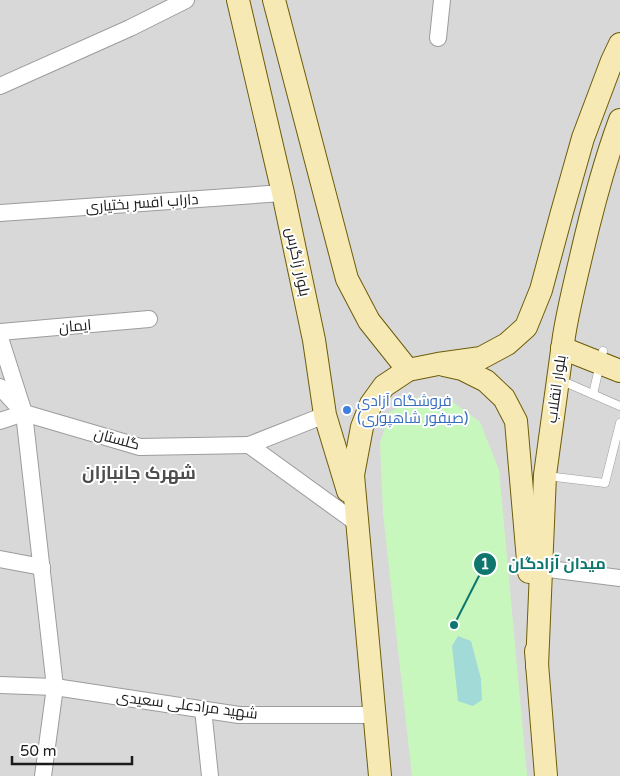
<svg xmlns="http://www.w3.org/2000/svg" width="620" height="776" font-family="'Varela Round',Cairo,sans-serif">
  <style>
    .residential { fill: #d9d8d8 }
    .park { fill: #c8f7bd }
    .water { fill: #a2dad7 }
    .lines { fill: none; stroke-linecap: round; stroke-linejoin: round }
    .lane-casing { stroke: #9c9c9c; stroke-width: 9 }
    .street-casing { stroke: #9c9c9c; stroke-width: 18 }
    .secondary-casing { stroke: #6d5d08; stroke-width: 24 }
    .lane { stroke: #fff; stroke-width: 8 }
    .street { stroke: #fff; stroke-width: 16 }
    .secondary { stroke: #f7e9b4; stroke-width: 22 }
    .shop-dot { fill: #3f7fe0; stroke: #fff; stroke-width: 2 }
    .labels { text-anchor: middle; stroke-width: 4; stroke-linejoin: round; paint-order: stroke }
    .street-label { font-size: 15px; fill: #1b1b1b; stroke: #fff }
    .shop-label { font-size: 15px; fill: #366cbe; stroke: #fff; text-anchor: start }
    .quarter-label { font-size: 18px; font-weight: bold; fill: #4e4e4e; stroke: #fff }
    .leader { fill: none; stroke: #0f766e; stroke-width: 2 }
    .callout-dot { fill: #0f766e; stroke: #fff; stroke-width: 2 }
    .mark-label { font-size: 15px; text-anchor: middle; font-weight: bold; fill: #fff }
    .callout-label { font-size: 16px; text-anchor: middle; font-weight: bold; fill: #0f766e; stroke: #fff; stroke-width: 4; stroke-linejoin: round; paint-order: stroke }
  </style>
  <rect width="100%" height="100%" fill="#ede5e1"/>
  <rect class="residential" x="0" y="0" width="620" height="776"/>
  <polygon class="park" points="420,396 453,402 480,422 499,470 527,776 412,776 383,513 380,443 390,412"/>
  <polygon class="water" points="458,636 471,641 481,679 482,700 473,706 458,701 452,646"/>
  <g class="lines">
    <g class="lane-casing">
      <g id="lane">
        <polyline points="560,380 620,406"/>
        <polyline points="593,394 603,351"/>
        <polyline points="547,476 605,483 620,423"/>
      </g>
    </g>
    <g class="street-casing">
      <g id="street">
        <polyline points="438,38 442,0"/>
        <polyline points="0,86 130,28 186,0"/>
        <polyline points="0,213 283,193"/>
        <polyline points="0,332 149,319"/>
        <polyline points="0,338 24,413 55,687 43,776"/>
        <polyline points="0,387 24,413 140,447 249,445"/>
        <polyline points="325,415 249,445 358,524"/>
        <polyline points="0,421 24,413"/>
        <polyline points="0,559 42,567"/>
        <polyline points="541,568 620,578"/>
        <polyline points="0,685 55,687 239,715 375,715"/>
        <polyline points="203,709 210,776"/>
      </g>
    </g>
    <g class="secondary-casing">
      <g id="secondary">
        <polyline points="238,0 283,193 314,340 325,415 348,491"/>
        <polyline points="274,0 347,279 369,321 408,370"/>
        <polyline points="562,348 620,371"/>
        <polyline points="444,365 462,369 486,381 504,398 516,421 529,572"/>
        <polyline points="536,651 546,776"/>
        <path d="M 537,666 L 545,475 L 564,336 C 568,311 574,286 580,261 C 591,213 603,166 620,120"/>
        <polyline points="380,776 353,475 362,427 371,404 384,386 408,370 438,364 481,358 507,344 526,327 541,290 562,212 583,138 612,61 620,44"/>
      </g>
    </g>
    <use href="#lane" class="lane"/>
    <use href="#street" class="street"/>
    <use href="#secondary" class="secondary"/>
  </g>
  <circle class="shop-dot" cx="347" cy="410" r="5"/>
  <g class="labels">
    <g class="street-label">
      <text transform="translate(142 203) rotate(-4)" y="5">داراب افسر بختیاری</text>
      <text transform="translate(298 262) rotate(78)" y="5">بلوار زاگرس</text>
      <text transform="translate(75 326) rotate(-5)" y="5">ایمان</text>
      <text transform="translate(556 389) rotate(-82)" y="5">بلوار انقلاب</text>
      <text transform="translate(117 439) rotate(15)" y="5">گلستان</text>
      <text transform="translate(187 705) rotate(7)" y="5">شهید مرادعلی سعیدی</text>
    </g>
    <g class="shop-label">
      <text x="357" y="406">فروشگاه آزادی<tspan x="357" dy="17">(صیفور شاهپوری)</tspan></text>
    </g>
    <g class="quarter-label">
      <text x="139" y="479">شهرک جانبازان</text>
    </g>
  </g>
  <path class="leader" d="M454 625L485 564"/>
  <g class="callout-dot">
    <circle cx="454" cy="625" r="5"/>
    <circle cx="485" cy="564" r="12"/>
  </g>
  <g class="mark-label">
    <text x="485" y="569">1</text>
  </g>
  <g class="callout-label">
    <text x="557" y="569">میدان آزادگان</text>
  </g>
  <path d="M12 756v8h120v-8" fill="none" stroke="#1b1b1b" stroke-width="2.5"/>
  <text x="20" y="756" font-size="15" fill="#1b1b1b" stroke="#ffffff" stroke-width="4" paint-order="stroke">50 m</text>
</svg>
